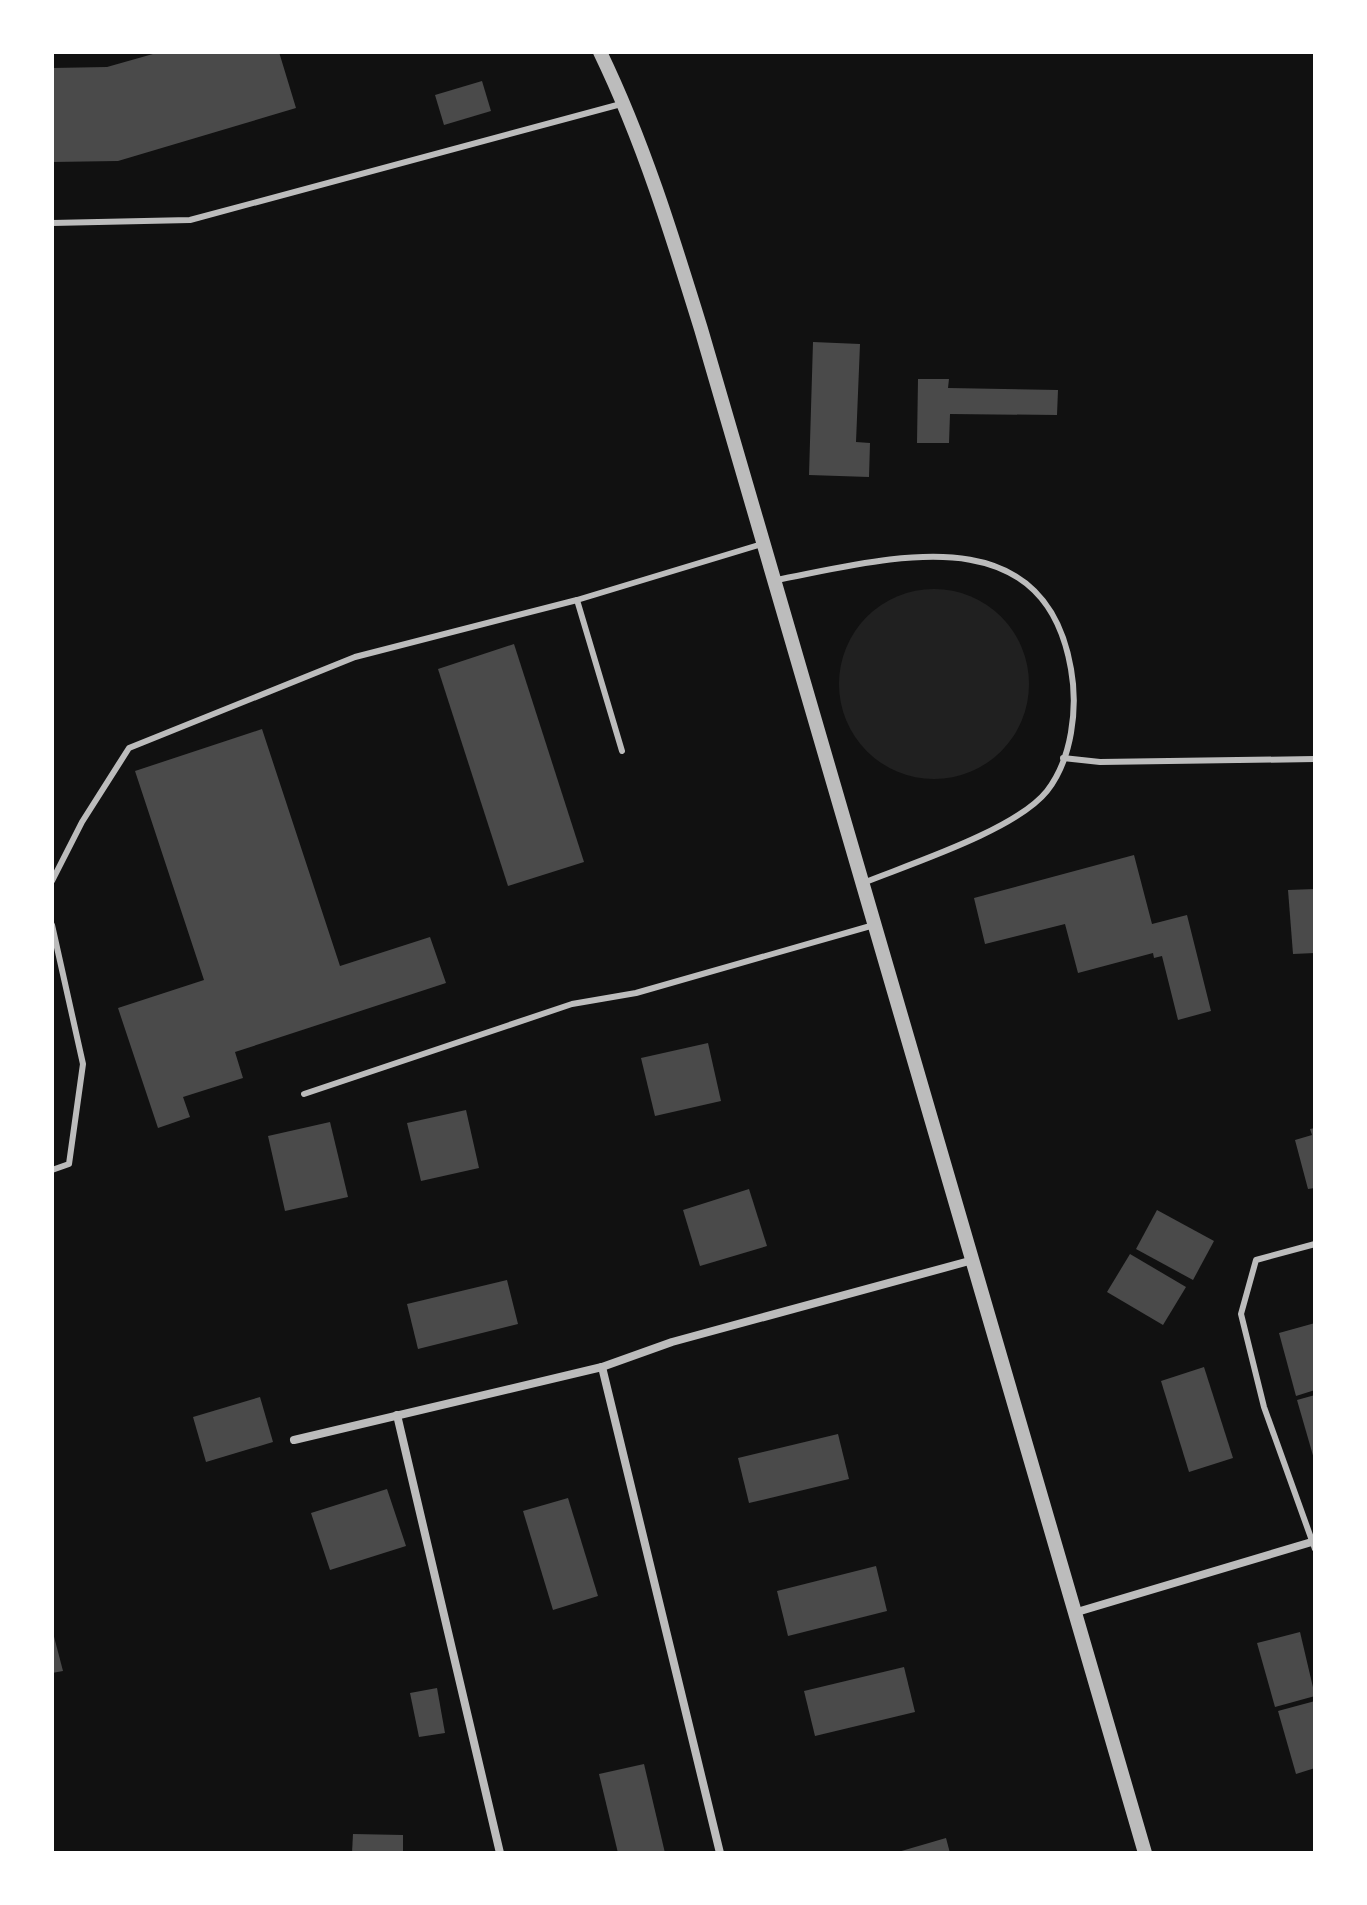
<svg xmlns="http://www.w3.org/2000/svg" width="1367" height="1905" font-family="'Roboto Condensed',sans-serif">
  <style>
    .green { fill: #202020 }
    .building { fill: #4a4a4a }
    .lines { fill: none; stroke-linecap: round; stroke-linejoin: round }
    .service { stroke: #bcbcbc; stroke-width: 6 }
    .minor { stroke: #bcbcbc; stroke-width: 8 }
    .tertiary { stroke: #bcbcbc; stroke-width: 14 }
  </style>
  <rect width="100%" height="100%" fill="#111"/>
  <circle class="green" cx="934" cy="684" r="95"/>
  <g class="building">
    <polygon points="160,52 279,52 296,108 118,161 52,162 52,68 107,67"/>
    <polygon points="482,81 491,111 444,125 435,95"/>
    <polygon points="813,342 860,344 856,442 870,443 869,477 809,475"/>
    <polygon points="918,379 949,379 948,388 1058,390 1057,415 950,414 949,443 917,443"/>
    <polygon points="514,644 584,862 508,886 438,669"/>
    <polygon points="262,729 340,966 430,937 446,983 235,1052 243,1078 183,1097 190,1117 158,1128 118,1008 204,980 135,771"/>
    <polygon points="1134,855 1152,924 1187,915 1211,1011 1178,1020 1162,956 1154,958 1153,953 1078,973 1065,924 985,944 974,898"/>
    <polygon points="1315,889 1315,953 1293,954 1288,890"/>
    <polygon points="708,1043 721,1101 655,1116 641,1058"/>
    <polygon points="466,1110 479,1168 421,1181 407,1123"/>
    <polygon points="330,1122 348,1197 285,1211 268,1136"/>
    <polygon points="1315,1128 1315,1188 1308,1189 1295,1140 1312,1135 1310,1129"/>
    <polygon points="749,1189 767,1246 700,1266 683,1210"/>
    <polygon points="1157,1210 1214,1241 1193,1280 1136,1249"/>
    <polygon points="1130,1254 1186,1287 1163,1325 1107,1292"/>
    <polygon points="507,1280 518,1324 418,1349 407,1304"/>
    <polygon points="1315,1323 1315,1390 1296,1396 1279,1333"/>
    <polygon points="1204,1367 1233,1458 1189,1472 1161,1381"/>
    <polygon points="1315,1395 1315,1459 1314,1459 1297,1400"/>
    <polygon points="260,1397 273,1442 206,1462 193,1417"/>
    <polygon points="838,1434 849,1479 749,1503 738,1458"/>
    <polygon points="387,1489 406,1546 330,1570 311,1513"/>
    <polygon points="568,1498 598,1596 553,1610 523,1511"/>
    <polygon points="876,1566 887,1611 788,1636 777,1591"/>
    <polygon points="52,1629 63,1671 52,1673"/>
    <polygon points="1300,1632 1315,1696 1275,1707 1257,1643"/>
    <polygon points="904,1667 915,1712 815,1736 804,1691"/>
    <polygon points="437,1688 445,1733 419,1737 410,1693"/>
    <polygon points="1315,1701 1315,1768 1296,1774 1278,1711"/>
    <polygon points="644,1764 665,1853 618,1853 599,1774"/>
    <polygon points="353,1834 403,1835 403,1853 352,1853"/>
    <polygon points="946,1838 950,1853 898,1853 898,1852"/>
  </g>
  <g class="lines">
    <g class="service">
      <polyline points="52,223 190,220 621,104"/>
      <path d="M 776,580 C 888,559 1044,512 1071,669 C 1078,708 1072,759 1047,791 C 1016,830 910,864 863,883"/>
      <polyline points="622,751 577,600 762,544"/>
      <polyline points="1063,758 1100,762 1315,759"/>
      <polyline points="52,881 82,822 129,748 355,657 577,600"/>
      <polyline points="52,925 83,1064 69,1164 52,1170"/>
      <polyline points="304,1094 572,1004 636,993 874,925"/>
      <polyline points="1315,1244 1256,1260 1241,1314 1264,1407 1315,1549"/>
    </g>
    <g class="minor">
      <polyline points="602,1367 720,1853"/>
      <polyline points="397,1415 500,1853"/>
      <polyline points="294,1440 602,1367 672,1342 973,1260"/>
      <polyline points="1077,1612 1315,1541"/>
    </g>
    <path class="tertiary" d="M 600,52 C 643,141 672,235 701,329 L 1145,1853"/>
  </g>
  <rect width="1367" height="1905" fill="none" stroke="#ffffff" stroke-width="108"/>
</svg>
